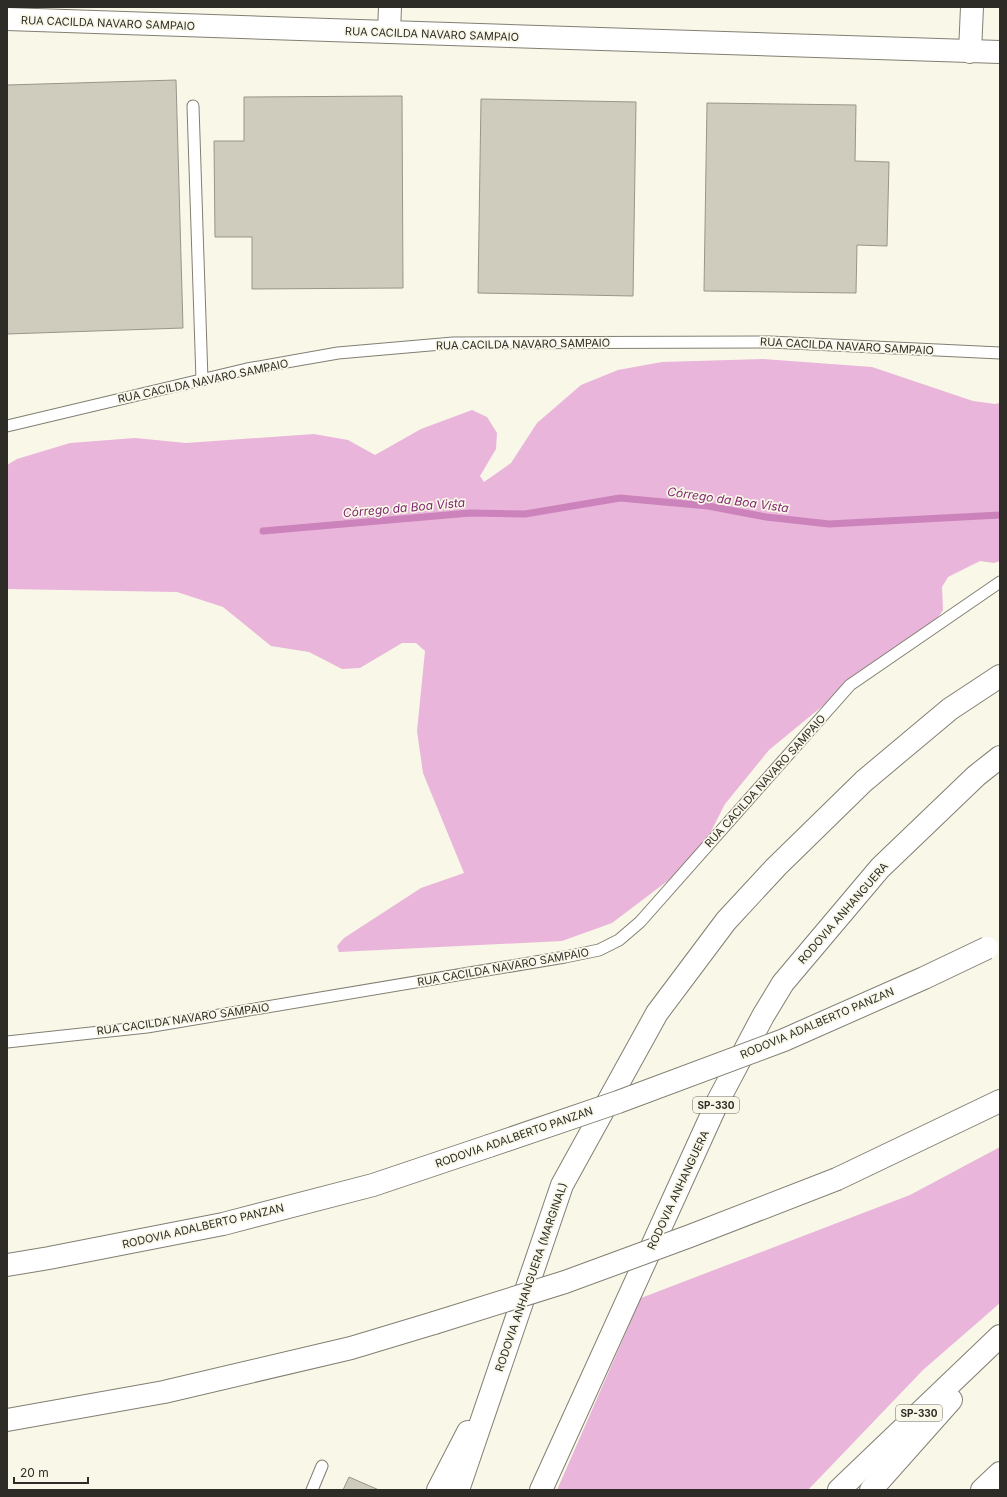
<svg xmlns="http://www.w3.org/2000/svg" width="1007" height="1497" font-family="Inter,sans-serif">
  <style>
    .green { fill: #e9b5da }
    .lines { fill: none; stroke-linecap: round; stroke-linejoin: round }
    .stream { stroke: #cc82ba; stroke-width: 7 }
    .building { fill: #cfccbe; stroke: #989689 }
    .service-casing { stroke: #827f72; stroke-width: 13 }
    .minor-casing { stroke: #827f72; stroke-width: 24 }
    .tertiary-casing { stroke: #827f72; stroke-width: 24 }
    .trunk-casing { stroke: #827f72; stroke-width: 24 }
    .motorway-casing { stroke: #827f72; stroke-width: 24 }
    .service { stroke: #fff; stroke-width: 11 }
    .minor { stroke: #fff; stroke-width: 22 }
    .tertiary { stroke: #fff; stroke-width: 22 }
    .trunk { stroke: #fff; stroke-width: 22 }
    .motorway { stroke: #fff; stroke-width: 22 }
    .motorway-bridge-casing { stroke: #827f72; stroke-width: 24; stroke-linecap: butt }
    .motorway-bridge { stroke: #fff; stroke-width: 22 }
    .labels { text-anchor: middle; stroke-width: 3.5; stroke-linejoin: round; paint-order: stroke }
    .shield { fill: #f9f7e8; stroke: #6a6960; stroke-width: 1 }
    .shield-label { font-size: 10px; font-weight: bold; fill: #2d2c26 }
    .street-label { font-size: 11px; fill: #2d2c26; stroke: #f9f7e8 }
    .water-label { font-size: 12px; font-style: italic; fill: #822a71; stroke: #f9f7e8 }
  </style>
  <rect width="100%" height="100%" fill="#f9f7e8"/>
  <g class="green">
    <polygon points="763,359 872,367 973,401 995,404 1000,403 1000,561 994,563 980,561 948,577 942,587 943,610 926,635 842,690 769,750 725,804 705,843 686,867 612,923 562,941 339,952 337,946 344,938 421,888 464,873 423,773 417,731 425,651 416,643 402,643 360,668 342,669 309,652 271,646 223,607 177,592 7,589 7,465 17,459 70,443 135,438 186,443 314,434 348,440 375,455 421,429 472,410 487,417 497,433 496,449 480,476 484,482 511,463 537,423 581,385 618,370 662,362"/>
    <polygon points="1000,1147 1000,1303 923,1370 808,1490 557,1490 641,1298 910,1195"/>
  </g>
  <g class="lines">
    <polyline class="stream" points="263,531 470,513 525,514 620,498 708,506 766,517 829,524 1000,515"/>
  </g>
  <g class="building">
    <polygon points="176,80 183,328 7,334 7,85"/>
    <polygon points="402,96 403,288 252,289 252,237 215,237 214,141 244,141 244,97"/>
    <polygon points="481,99 636,102 633,296 478,293"/>
    <polygon points="707,103 856,105 855,161 889,162 887,246 857,245 856,293 704,291"/>
    <polygon points="349,1477 379,1490 343,1490"/>
  </g>
  <g class="lines">
    <g class="service-casing">
      <g id="service">
        <polyline points="193,106 202,380"/>
        <polyline points="7,426 247,369 338,353 453,343 770,342 1000,353"/>
        <polyline points="7,1042 147,1027 565,957 599,950 619,940 640,922 850,685 1000,582"/>
        <polyline points="312,1490 322,1466"/>
      </g>
    </g>
    <g class="minor-casing">
      <g id="minor">
        <polyline points="7,19 389,32"/>
        <polyline points="970,52 972,7"/>
      </g>
    </g>
    <g class="tertiary-casing">
      <polyline id="tertiary" points="390,7 389,32 1000,52"/>
    </g>
    <g class="trunk-casing">
      <g id="trunk">
        <polyline points="438,1490 468,1432"/>
        <polyline points="458,1490 562,1185 657,1013 726,921 776,867 864,781 950,709 1000,676"/>
        <polyline points="982,1490 1000,1473"/>
      </g>
    </g>
    <g class="motorway-casing">
      <g id="motorway">
        <polyline points="837,1179 1000,1101"/>
        <polyline points="7,1265 49,1258 223,1224 373,1185 489,1146"/>
        <polyline points="7,1420 164,1392 351,1348 434,1323"/>
        <polyline points="541,1490 718,1101 763,1016 783,983 880,868 976,776 1000,757"/>
        <polyline points="839,1490 1000,1336"/>
        <polyline points="871,1490 951,1400"/>
      </g>
    </g>
    <use href="#service" class="service"/>
    <use href="#minor" class="minor"/>
    <use href="#tertiary" class="tertiary"/>
    <use href="#trunk" class="trunk"/>
    <use href="#motorway" class="motorway"/>
    <g class="motorway-bridge-casing">
      <g id="motorway-bridge">
        <polyline points="489,1146 618,1102 784,1040 924,978 987,948"/>
        <polyline points="434,1323 565,1282 690,1236 837,1179"/>
      </g>
    </g>
    <use href="#motorway-bridge" class="motorway-bridge"/>
  </g>
  <g class="labels">
    <g class="shield">
      <rect x="693" y="1097" width="46" height="16" rx="3"/>
      <rect x="896" y="1405" width="46" height="16" rx="3"/>
    </g>
    <g class="shield-label">
      <text x="716" y="1109">SP-330</text>
      <text x="919" y="1417">SP-330</text>
    </g>
    <g class="street-label">
      <text transform="translate(108 23) rotate(2)" y="4">RUA CACILDA NAVARO SAMPAIO</text>
      <text transform="translate(432 34) rotate(2)" y="4">RUA CACILDA NAVARO SAMPAIO</text>
      <text transform="translate(523 344) rotate(-1)" y="4">RUA CACILDA NAVARO SAMPAIO</text>
      <text transform="translate(847 346) rotate(3)" y="4">RUA CACILDA NAVARO SAMPAIO</text>
      <text transform="translate(203 381) rotate(-12)" y="4">RUA CACILDA NAVARO SAMPAIO</text>
      <text transform="translate(765 781) rotate(-48)" y="4">RUA CACILDA NAVARO SAMPAIO</text>
      <text transform="translate(843 913) rotate(-49)" y="4">RODOVIA ANHANGUERA</text>
      <text transform="translate(503 967) rotate(-10)" y="4">RUA CACILDA NAVARO SAMPAIO</text>
      <text transform="translate(183 1019) rotate(-8)" y="4">RUA CACILDA NAVARO SAMPAIO</text>
      <text transform="translate(817 1023) rotate(-23)" y="4">RODOVIA ADALBERTO PANZAN</text>
      <text transform="translate(514 1137) rotate(-19)" y="4">RODOVIA ADALBERTO PANZAN</text>
      <text transform="translate(678 1190) rotate(-65)" y="4">RODOVIA ANHANGUERA</text>
      <text transform="translate(203 1226) rotate(-13)" y="4">RODOVIA ADALBERTO PANZAN</text>
      <text transform="translate(531 1277) rotate(-71)" y="4">RODOVIA ANHANGUERA (MARGINAL)</text>
    </g>
    <g class="water-label">
      <text transform="translate(728 500) rotate(8)" y="4">Córrego da Boa Vista</text>
      <text transform="translate(404 508) rotate(-5)" y="4">Córrego da Boa Vista</text>
    </g>
  </g>
  <rect width="1007" height="1497" fill="none" stroke="#2d2c26" stroke-width="16"/>
  <path d="M14 1477v6h74v-6" fill="none" stroke="#2d2c26" stroke-width="2"/>
  <text x="20" y="1477" font-size="12" fill="#2d2c26" stroke="#f9f7e8" stroke-width="3" paint-order="stroke">20 m</text>
</svg>
